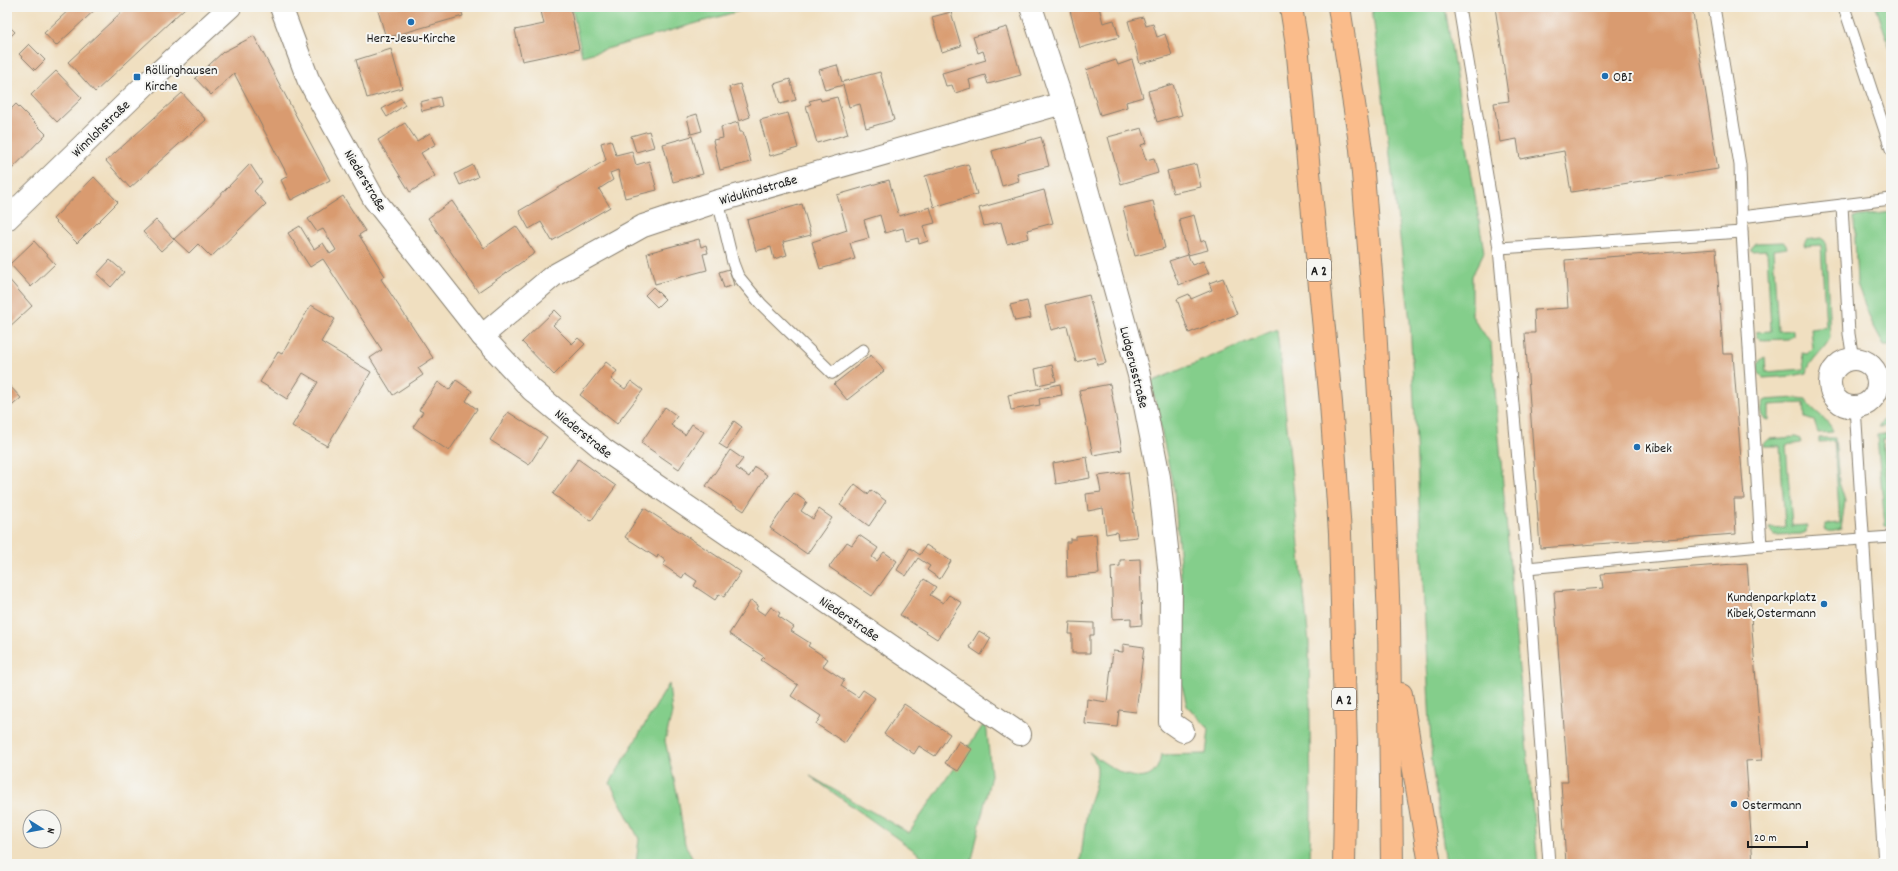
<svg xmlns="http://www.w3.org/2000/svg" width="1898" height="871" font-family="Dekko,sans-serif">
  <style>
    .green { fill: #84ce8b; stroke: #507554 }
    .building { fill: #d99b70 }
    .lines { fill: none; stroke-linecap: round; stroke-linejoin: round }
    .service-casing { stroke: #867e6e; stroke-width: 13 }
    .minor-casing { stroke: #867e6e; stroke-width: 24 }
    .motorway-casing { stroke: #867e6e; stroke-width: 24 }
    .service { stroke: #fff; stroke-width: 11 }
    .minor { stroke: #fff; stroke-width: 22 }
    .motorway { stroke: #fabc8b; stroke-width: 22 }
    .poi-dot { fill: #1f6fb2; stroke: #f6f6f2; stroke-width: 1.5 }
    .labels { text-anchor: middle; stroke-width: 4; stroke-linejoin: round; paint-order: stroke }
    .shield { fill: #f6f6f2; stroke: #5d5d5c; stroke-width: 1 }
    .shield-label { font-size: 13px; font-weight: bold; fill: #1c1c1c }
    .poi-label { font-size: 14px; fill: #1c1c1c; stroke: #f6f6f2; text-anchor: start }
    .street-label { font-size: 14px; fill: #1c1c1c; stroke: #f6f6f2 }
  </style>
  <rect width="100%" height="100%" fill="#f6f6f2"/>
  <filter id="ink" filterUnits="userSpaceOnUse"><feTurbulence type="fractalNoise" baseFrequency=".025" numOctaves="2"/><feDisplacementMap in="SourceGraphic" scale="8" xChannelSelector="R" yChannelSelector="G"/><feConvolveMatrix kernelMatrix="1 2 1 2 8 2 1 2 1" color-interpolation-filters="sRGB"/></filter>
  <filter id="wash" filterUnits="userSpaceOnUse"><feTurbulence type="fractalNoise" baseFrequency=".012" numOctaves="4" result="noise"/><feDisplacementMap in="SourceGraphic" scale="16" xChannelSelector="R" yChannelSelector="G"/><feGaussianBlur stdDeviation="0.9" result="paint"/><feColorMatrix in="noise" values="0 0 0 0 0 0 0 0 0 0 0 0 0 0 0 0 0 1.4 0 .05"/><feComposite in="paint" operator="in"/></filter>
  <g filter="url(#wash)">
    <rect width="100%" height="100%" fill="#f0dfc0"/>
    <g class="green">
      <polygon points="572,7 753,7 582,56"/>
      <polygon points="1372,7 1445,7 1484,252 1472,276 1472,316 1491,344 1517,648 1538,864 1446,864 1432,765 1410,321"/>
      <polygon points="1876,7 1891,7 1891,51"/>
      <polygon points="1891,212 1891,345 1884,345 1871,321 1857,284 1854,217"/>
      <path d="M 1821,238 L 1825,241 L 1826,249 L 1830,338 C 1824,351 1808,361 1807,373 L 1792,376 L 1763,378 C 1756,372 1756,360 1765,357 L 1766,372 L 1804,369 L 1802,353 L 1807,354 L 1813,348 L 1811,329 L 1826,327 L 1821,245 L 1805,246 L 1804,244 L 1806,240 Z"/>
      <polygon points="1783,242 1786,244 1787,248 1773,250 1778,331 1793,330 1793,336 1788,339 1760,340 1757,337 1756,332 1771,331 1767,250 1751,251 1751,249 1756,243"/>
      <path d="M 1277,329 L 1309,643 L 1311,807 L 1310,864 L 1080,864 C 1083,845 1084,826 1088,808 C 1091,794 1098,783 1097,768 C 1096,761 1093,757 1089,752 C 1108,766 1154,800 1161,755 L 1206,754 L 1209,729 L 1187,706 L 1180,678 L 1183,600 L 1174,490 L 1151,382 Z"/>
      <path d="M 1796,398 L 1806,399 C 1811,412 1829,417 1833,432 L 1818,433 L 1814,421 L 1805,418 L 1804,403 L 1769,405 L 1769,420 C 1760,419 1760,407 1765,400 Z"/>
      <polygon points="1891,410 1891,426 1878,427"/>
      <polygon points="1891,433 1891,438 1883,439 1891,520 1891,527 1885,526 1877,437 1877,435"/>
      <polygon points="1796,437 1800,439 1801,443 1786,445 1792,526 1807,525 1806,532 1801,534 1774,535 1771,532 1770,528 1785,527 1780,446 1764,446 1764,444 1769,439"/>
      <path d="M 1819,438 L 1835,438 L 1839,482 L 1845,501 L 1841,529 C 1835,531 1830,533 1825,529 L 1825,524 L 1840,523 L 1834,441 L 1819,442 Z"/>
      <polygon points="669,684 672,713 665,741 678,797 685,844 695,864 636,864 639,839 610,783"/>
      <polygon points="986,721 991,775 971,864 933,864 810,776 909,833"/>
    </g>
    <g id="blocks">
      <g class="building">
        <polygon points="72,7 98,7 56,46 44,33"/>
        <polygon points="127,7 186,7 95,92 68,62"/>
        <polygon points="377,7 460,7 463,16 386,38"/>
        <polygon points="540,7 570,7 579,49 522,61 515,30 544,24"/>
        <polygon points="1069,7 1099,7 1103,23 1114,20 1119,37 1080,48"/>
        <polygon points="1495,7 1692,7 1718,169 1571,192 1564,151 1520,159 1517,139 1500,142 1494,103 1509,101"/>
        <polygon points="951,12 961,46 942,52 932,17"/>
        <polygon points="1143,17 1146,26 1153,24 1157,37 1165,34 1172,55 1140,64 1128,21"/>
        <polygon points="7,24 15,32 7,40"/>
        <polygon points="1007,27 1021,75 988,84 985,75 969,80 971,88 955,93 952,85 946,86 942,73 986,60 983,51 978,53 973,37"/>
        <polygon points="254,36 330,180 291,200 281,180 288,176 234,73 211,95 195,78 223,52"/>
        <polygon points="29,44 45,60 35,70 19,54"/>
        <polygon points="391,49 402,88 367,98 356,60"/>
        <polygon points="1116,60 1118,65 1132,60 1143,97 1126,102 1127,107 1100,115 1086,70"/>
        <polygon points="837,65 842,82 880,72 894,120 866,128 860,104 849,107 843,85 825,90 819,70"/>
        <polygon points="56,71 82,98 57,122 31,95"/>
        <polygon points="790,79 796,100 780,104 774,84"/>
        <polygon points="740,84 750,117 739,121 729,87"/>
        <polygon points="1173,84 1182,115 1157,122 1148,91"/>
        <polygon points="182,93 206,120 130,188 106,161"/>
        <polygon points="440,97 442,106 422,111 420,102"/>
        <polygon points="837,97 848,134 817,143 806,106 811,104 809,101 820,98 821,101"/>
        <polygon points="401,98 405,105 387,117 382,109"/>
        <polygon points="16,104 46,134 7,174 7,113"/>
        <polygon points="788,113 798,148 770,156 760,120"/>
        <polygon points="697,114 702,131 691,134 687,117"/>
        <polygon points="738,122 740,132 743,132 751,162 720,170 713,140 723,138 721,127"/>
        <polygon points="405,123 417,141 430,133 436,144 421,153 435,176 410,192 378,140"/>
        <polygon points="1142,128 1147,143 1141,145 1146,160 1154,158 1158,173 1121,184 1108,137"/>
        <polygon points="649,131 654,147 636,152 631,136"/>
        <polygon points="692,136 703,174 673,182 663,144"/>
        <polygon points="1041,137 1049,166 1017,174 1019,181 1002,186 992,151"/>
        <polygon points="611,140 616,155 632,151 636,165 649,161 657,190 625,198 618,170 610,173 613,180 599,189 610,207 552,241 541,222 529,229 519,211 606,160 601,143"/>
        <polygon points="250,164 262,182 254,191 266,204 211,257 198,244 189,253 174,239 206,210"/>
        <polygon points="968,164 977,194 934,207 925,176"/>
        <polygon points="1196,164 1201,187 1173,193 1167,171"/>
        <polygon points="473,165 478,177 460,185 455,174"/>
        <polygon points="94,177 118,202 77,243 53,219"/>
        <polygon points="889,180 899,216 930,207 935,223 923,226 928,241 919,244 918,238 906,241 903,228 885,233 880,215 864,220 869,238 850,243 855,259 820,269 812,242 847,230 837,195"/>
        <polygon points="1044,190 1053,223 1027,230 1029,238 1007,244 1001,222 984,226 979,208"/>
        <polygon points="343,196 365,231 359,235 385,276 381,279 433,358 418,368 423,375 393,395 370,358 382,350 323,259 310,267 288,233 300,226 314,249 323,243 330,254 336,250 323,229 317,232 308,219"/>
        <polygon points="452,201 484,248 516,226 535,253 478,292 428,218"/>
        <polygon points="1153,201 1165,248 1135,256 1123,208"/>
        <polygon points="802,204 811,235 783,242 787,255 774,259 771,247 756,251 747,220"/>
        <polygon points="1194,215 1201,242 1205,240 1208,250 1188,255 1179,219"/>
        <polygon points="156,220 174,239 161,251 143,232"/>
        <polygon points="699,239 701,247 706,245 708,253 703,254 707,270 655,284 647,253"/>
        <polygon points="34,241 55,264 31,287 10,264"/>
        <polygon points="1716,249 1723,354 1733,354 1744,499 1734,499 1736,534 1540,548 1525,333 1535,333 1534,310 1568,308 1565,260"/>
        <polygon points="1188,255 1192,265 1203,261 1209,273 1179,285 1169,261"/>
        <polygon points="110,260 124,272 111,287 97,274"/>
        <polygon points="729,269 734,285 724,288 719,272"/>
        <polygon points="7,277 32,306 7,329"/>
        <polygon points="1223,278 1237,314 1189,333 1177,299 1189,294 1191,299 1212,290 1209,283"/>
        <polygon points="653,287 665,299 657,307 645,295"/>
        <polygon points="1089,295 1106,363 1097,365 1095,357 1076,362 1067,326 1051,330 1045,306"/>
        <polygon points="1027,301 1031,318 1015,321 1010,305"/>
        <polygon points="311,305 335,319 321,342 371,372 327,446 292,426 318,382 303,373 287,399 260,382 278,352 282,354"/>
        <polygon points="555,310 562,317 553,325 572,344 578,338 585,344 554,375 522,342"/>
        <polygon points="871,355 884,371 847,400 834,384"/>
        <polygon points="606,362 617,371 611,379 625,389 631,381 643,390 617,424 580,395"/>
        <polygon points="1052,365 1056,381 1038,385 1035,369"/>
        <polygon points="456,380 472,391 466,401 477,409 449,451 413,427 423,412 419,410 438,382 449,390"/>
        <polygon points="1060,384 1062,395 1039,399 1040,405 1011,410 1008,395"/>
        <polygon points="1110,384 1122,450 1093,455 1079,390"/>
        <polygon points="9,385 21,398 7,410 7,386"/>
        <polygon points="665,407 677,416 671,425 685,435 692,424 704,432 679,469 641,443"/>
        <polygon points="508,412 547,437 529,465 490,440"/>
        <polygon points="734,421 742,427 727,449 719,444"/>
        <polygon points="730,450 743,459 736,468 749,477 755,467 767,475 744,511 706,486"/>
        <polygon points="1087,457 1090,478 1056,484 1053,463"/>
        <polygon points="578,459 616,486 591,521 553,494"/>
        <polygon points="1128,472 1137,537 1118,539 1117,532 1106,534 1103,508 1088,511 1086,494 1101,492 1098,476"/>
        <polygon points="855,484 868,494 871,490 886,501 869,526 840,505"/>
        <polygon points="794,493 807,502 801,511 813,519 819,509 832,518 807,554 770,528"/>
        <polygon points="644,508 741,572 724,597 719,594 715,600 694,586 697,581 685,573 682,578 663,565 666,561 658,555 657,558 625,537"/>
        <polygon points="1096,534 1099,574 1067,577 1066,542 1070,542 1070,539 1076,539 1076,536"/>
        <polygon points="859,535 878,548 872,557 877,561 884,552 897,561 872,596 829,567 847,542 852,545"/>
        <polygon points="926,545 951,561 940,579 927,570 930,566 918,558 906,576 897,570 910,548 920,555"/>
        <polygon points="1140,559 1142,625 1131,626 1131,618 1113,619 1111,567 1120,566 1120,560"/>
        <polygon points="1747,563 1762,760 1746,761 1753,864 1566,864 1561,782 1568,782 1554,592 1603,588 1601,574"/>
        <polygon points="924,579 936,587 930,595 943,603 949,595 962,603 937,639 900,615"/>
        <polygon points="751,600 758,605 756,609 765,615 771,607 780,613 778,616 794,627 791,631 810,643 808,646 828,659 823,666 844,680 841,686 858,697 863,690 875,698 845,743 816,724 821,716 791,696 798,685 761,660 764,657 729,634"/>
        <polygon points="1070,622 1094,623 1094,635 1090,635 1090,653 1072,653 1072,634 1069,634"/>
        <polygon points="979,631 991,638 981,655 969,647"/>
        <polygon points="1123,644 1144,647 1136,712 1119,710 1117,727 1085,724 1087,699 1107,702 1113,651 1123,652"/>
        <polygon points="904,704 950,734 935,756 919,746 914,754 884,734"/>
        <polygon points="959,741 972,749 958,771 945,763"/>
      </g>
    </g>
  </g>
  <g filter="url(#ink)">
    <use href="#blocks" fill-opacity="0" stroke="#867e6e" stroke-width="1"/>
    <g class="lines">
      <g class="service-casing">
        <g id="service">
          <polyline points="1459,7 1499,248 1530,594 1549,864"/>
          <polyline points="1714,7 1740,165 1742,232 1761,546"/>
          <polyline points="1844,7 1891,149"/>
          <polyline points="718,201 733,263 738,276 761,304 832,373 863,350"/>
          <polyline points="1741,217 1842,205"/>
          <polyline points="1499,248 1742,232"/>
          <polyline points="1853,359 1849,334 1842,205 1891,199"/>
          <polyline points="1855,407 1884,864"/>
          <polyline points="1527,568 1761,546 1891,537"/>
        </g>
      </g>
      <g class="minor-casing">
        <g id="minor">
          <polyline points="281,7 308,79 374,199 482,336 532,390 603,449 1020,734"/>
          <polyline points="1031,7 1063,103 1139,375 1159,477 1171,584 1170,722 1183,731"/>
          <polyline points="7,219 146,84 230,7"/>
          <polyline points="482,336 553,276 643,226 718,201 1063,103"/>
          <circle cx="1854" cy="383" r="24"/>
        </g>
      </g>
      <g class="motorway-casing">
        <g id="motorway">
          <polyline points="1291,7 1297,45 1331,403 1340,533 1346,747 1344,864"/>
          <polyline points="1339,7 1361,149 1374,310 1383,464 1389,622 1392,864"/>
          <polyline points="1401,694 1430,864"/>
        </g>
      </g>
      <use href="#service" class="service"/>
      <use href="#minor" class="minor"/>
      <use href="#motorway" class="motorway"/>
    </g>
  </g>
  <g class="poi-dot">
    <circle cx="411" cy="22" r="4"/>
    <circle cx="1605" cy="76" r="4"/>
    <rect x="133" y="73" width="8" height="8" rx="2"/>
    <circle cx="1637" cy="447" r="4"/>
    <circle cx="1824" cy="604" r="4"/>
    <circle cx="1734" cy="804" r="4"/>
  </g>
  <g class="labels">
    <g class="shield">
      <rect x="1307" y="259" width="24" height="22" rx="3"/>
      <rect x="1332" y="688" width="24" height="22" rx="3"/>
    </g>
    <g class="shield-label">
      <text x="1319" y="275">A 2</text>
      <text x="1344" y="704">A 2</text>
    </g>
    <g class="poi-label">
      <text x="411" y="42" text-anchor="middle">Herz-Jesu-Kirche</text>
      <text x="145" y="74">Röllinghausen<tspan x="145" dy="16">Kirche</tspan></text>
      <text x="1613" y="81">OBI</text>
      <text x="1645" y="452">Kibek</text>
      <text x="1816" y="601" text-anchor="end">Kundenparkplatz<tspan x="1816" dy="16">Kibek,Ostermann</tspan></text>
      <text x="1742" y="809">Ostermann</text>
    </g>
    <g class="street-label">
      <text transform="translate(100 128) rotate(-44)" y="5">Winnlohstraße</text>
      <text transform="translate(366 180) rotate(59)" y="5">Niederstraße</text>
      <text transform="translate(758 189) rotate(-16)" y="5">Widukindstraße</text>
      <text transform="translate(1135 367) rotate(76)" y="5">Ludgerusstraße</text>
      <text transform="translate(584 433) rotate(39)" y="5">Niederstraße</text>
      <text transform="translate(850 618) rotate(34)" y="5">Niederstraße</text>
    </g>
  </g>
  <rect width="1898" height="871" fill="none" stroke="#f6f6f2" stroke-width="24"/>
  <g transform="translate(42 829) rotate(101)"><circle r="19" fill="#f6f6f2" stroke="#9f9f9c"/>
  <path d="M0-3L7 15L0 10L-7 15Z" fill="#1f6fb2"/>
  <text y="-6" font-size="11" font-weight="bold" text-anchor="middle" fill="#1c1c1c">N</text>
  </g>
  <path d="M1748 841v6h59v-6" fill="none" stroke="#1c1c1c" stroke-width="2"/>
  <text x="1754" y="841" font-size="12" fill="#1c1c1c" stroke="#f6f6f2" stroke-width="3" paint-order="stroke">20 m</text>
</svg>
